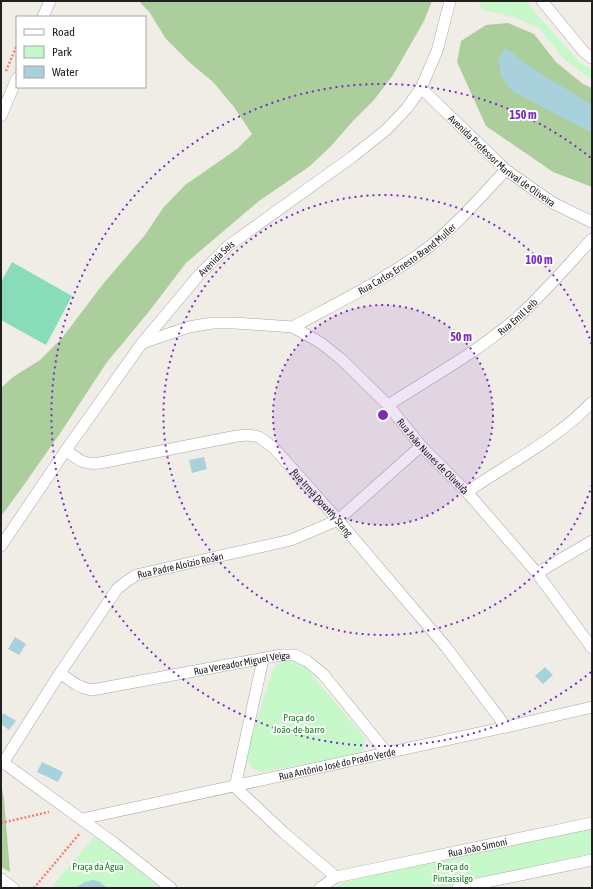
<svg xmlns="http://www.w3.org/2000/svg" width="593" height="889" font-family="'Asap Condensed',sans-serif">
  <style>
    .forest { fill: #acce9d }
    .park { fill: #c6f8c9 }
    .pitch { fill: #88dcba }
    .water { fill: #a9d1dc }
    .lines { fill: none; stroke-linecap: round; stroke-linejoin: round }
    .street-casing { stroke: #a7a7a7; stroke-width: 12 }
    .path { stroke: #f67e73; stroke-width: 2.5; stroke-dasharray: 2 2; stroke-linecap: butt }
    .street { stroke: #fff; stroke-width: 11 }
    .ring { fill: none; stroke: #7b2cbf; stroke-width: 2; stroke-dasharray: 2 4 }
    .labels { text-anchor: middle; stroke-width: 4; stroke-linejoin: round; paint-order: stroke }
    .street-label { font-size: 10px; fill: #202020; stroke: #fff }
    .park-label { font-size: 10px; fill: #0f7d17; stroke: #fff }
    .centre { fill: #7b2cbf; stroke: #fff; stroke-width: 2 }
    .ring-label { font-size: 12px; text-anchor: middle; font-weight: bold; fill: #7b2cbf; stroke: #fff; stroke-width: 4; stroke-linejoin: round; paint-order: stroke }
  </style>
  <rect width="100%" height="100%" fill="#f0ede7"/>
  <g class="forest">
    <polygon points="139,1 432,1 424,21 393,75 374,100 352,122 331,146 310,166 259,201 186,263 147,314 107,362 61,432 21,489 1,516 1,388 13,377 40,360 62,338 103,284 145,235 163,208 185,185 237,149 252,134 234,107 213,82 189,62 166,39 150,13"/>
    <polygon points="508,23 534,34 556,62 583,84 592,88 592,187 553,172 486,126 457,62 461,41 486,25"/>
    <polygon points="1,783 4,799 10,872 1,867"/>
  </g>
  <g class="park">
    <polygon points="478,1 525,1 581,64 592,69 592,80 564,59 539,28 514,17 483,10"/>
    <path d="M 288,660 C 296,661 301,663 307,669 L 364,737 C 366,744 365,749 358,754 L 262,772 C 252,769 247,764 246,753 L 272,672 C 276,664 279,661 288,660 Z"/>
    <polygon points="592,829 592,857 445,888 334,888 346,882 381,873"/>
    <polygon points="95,836 160,888 51,888"/>
  </g>
  <polygon class="pitch" points="12,262 72,296 46,345 1,320 1,282"/>
  <g class="water">
    <polygon points="506,48 530,67 592,105 592,133 512,91 500,75 499,57"/>
    <polygon points="204,457 207,469 192,473 189,460"/>
    <polygon points="15,637 26,644 19,655 8,649"/>
    <polygon points="545,667 553,675 543,684 535,676"/>
    <polygon points="3,713 16,721 9,730 1,724 1,717"/>
    <polygon points="42,762 63,772 58,782 37,772"/>
    <polygon points="93,880 100,882 107,888 75,888 85,882"/>
  </g>
  <g class="lines">
    <g class="street-casing">
      <g id="street">
        <polyline points="542,1 584,52 592,58"/>
        <polyline points="43,17 50,1"/>
        <path id="s1" d="M 421,88 L 506,170 L 553,203 L 592,222"/>
        <polyline points="1,116 17,78"/>
        <path id="s2" d="M 293,327 C 339,302 388,278 430,246 C 458,224 481,196 506,170"/>
        <path id="s3" d="M 142,343 L 189,327 L 212,323 L 234,323 L 293,327 L 321,343 L 341,359 L 388,405 L 421,446 L 467,492 L 537,573 L 592,648"/>
        <path id="s4" d="M 388,405 C 432,377 479,351 519,316 C 545,292 568,265 592,239"/>
        <path id="s5" d="M 66,450 C 79,460 83,465 100,463 L 237,436 L 248,435 L 259,437 L 274,448 L 338,520 L 446,647 L 506,727"/>
        <path d="M 467,492 C 509,463 556,440 592,402"/>
        <path id="s6" d="M 1,546 L 66,450 L 142,343 L 199,275 L 228,246 L 352,157 L 386,130 L 407,108 L 421,88 L 437,51 L 450,1"/>
        <polyline points="537,573 592,541"/>
        <polyline points="263,659 235,787 283,832 336,877"/>
        <path id="s7" d="M 60,673 C 71,681 79,688 92,690 L 281,655 L 295,655 L 307,661 L 323,674 L 387,753"/>
        <polyline points="1,761 114,843 171,888"/>
        <path id="s8" d="M 3,763 L 60,673 L 117,589 L 127,581 L 136,575 L 291,540 L 338,520 L 421,446"/>
        <path id="s9" d="M 82,819 L 506,727 L 592,707"/>
        <polyline points="1,879 13,888"/>
        <path id="s10" d="M 320,888 L 336,877 L 592,823"/>
        <polyline points="458,888 592,860"/>
      </g>
    </g>
    <g class="path">
      <polyline points="6,71 17,45"/>
      <polyline points="1,823 49,812"/>
      <polyline points="34,888 80,833"/>
    </g>
    <use href="#street" class="street"/>
  </g>
  <circle cx="383" cy="415" r="110" fill="#7b2cbf" fill-opacity=".12"/>
  <g class="ring">
    <circle cx="383" cy="415" r="110"/>
    <path d="M592 485A220 220 0 1 1 592 345"/>
    <path d="M591 672A331 331 0 1 1 591 158"/>
  </g>
  <g class="labels">
    <g class="street-label">
      <text dy="4" stroke="none"><textPath href="#s1" startOffset="109">Avenida Professor Marival de Oliveira</textPath></text>
      <text dy="4" stroke="none"><textPath href="#s2" startOffset="133">Rua Carlos Ernesto Brand Muller</textPath></text>
      <text dy="4" stroke="none"><textPath href="#s6" startOffset="360">Avenida Seis</textPath></text>
      <text dy="4" stroke="none"><textPath href="#s4" startOffset="157">Rua Emil Leib</textPath></text>
      <text dy="4" stroke="none"><textPath href="#s3" startOffset="346">Rua João Nunes de Oliveira</textPath></text>
      <text dy="4" stroke="none"><textPath href="#s5" startOffset="291">Rua Irmã Dorothy Stang</textPath></text>
      <text dy="4" stroke="none"><textPath href="#s8" startOffset="277">Rua Padre Aloízio Rosen</textPath></text>
      <text dy="4" stroke="none"><textPath href="#s7" startOffset="189">Rua Vereador Miguel Veiga</textPath></text>
      <text dy="4" stroke="none"><textPath href="#s9" startOffset="261">Rua Antônio José do Prado Verde</textPath></text>
      <text dy="4" stroke="none"><textPath href="#s10" startOffset="164">Rua João Simoni</textPath></text>
    </g>
    <g class="park-label">
      <text x="299" y="721">Praça do<tspan x="299" dy="12">João-de-barro</tspan></text>
      <text x="98" y="870">Praça da Água</text>
      <text x="453" y="870">Praça do<tspan x="453" dy="12">Pintassilgo</tspan></text>
    </g>
  </g>
  <circle cx="383" cy="415" r="6" class="centre"/>
  <g class="ring-label">
    <text x="523" y="119">150 m</text>
    <text x="539" y="264">100 m</text>
    <text x="461" y="341">50 m</text>
  </g>
  <rect width="593" height="889" fill="none" stroke="#202020" stroke-width="4"/>
  <rect x="16" y="16" width="130" height="72" fill="#ffffff" stroke="#a6a6a6"/>
  <rect x="24" y="29" width="20" height="6" fill="#ffffff" stroke="#a6a6a6"/>
  <text x="52" y="36" font-size="12" fill="#202020">Road</text>
  <rect x="24" y="46" width="20" height="12" fill="#c6f8c9" stroke="#a6a6a6"/>
  <text x="52" y="56" font-size="12" fill="#202020">Park</text>
  <rect x="24" y="66" width="20" height="12" fill="#a9d1dc" stroke="#a6a6a6"/>
  <text x="52" y="76" font-size="12" fill="#202020">Water</text>
</svg>
